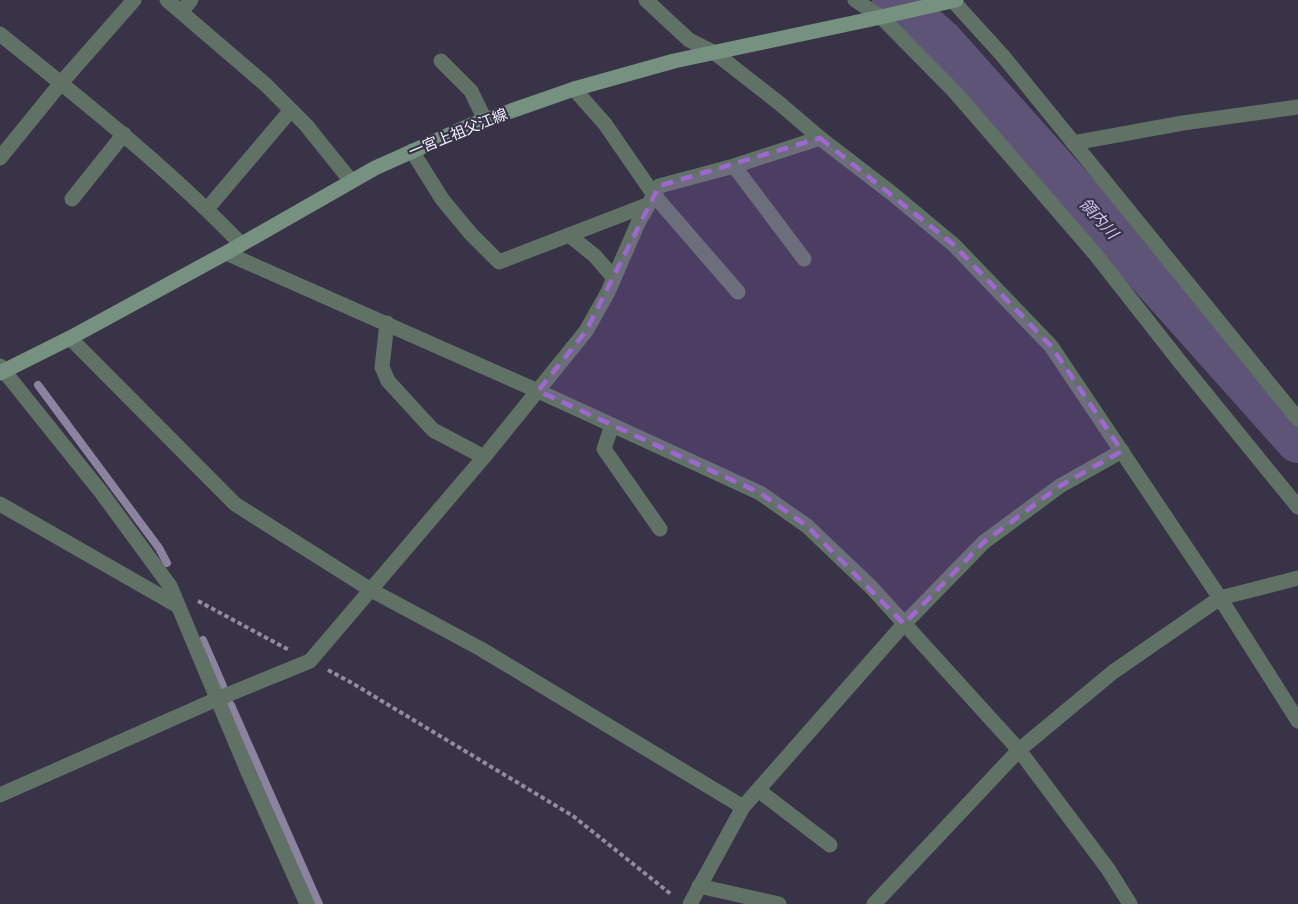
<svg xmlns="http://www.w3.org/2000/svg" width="1298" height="904" font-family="Figtree,'Noto Sans JP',sans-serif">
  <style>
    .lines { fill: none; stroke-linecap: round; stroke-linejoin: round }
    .stream { stroke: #8b83a0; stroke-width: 8 }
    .river { stroke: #5d5478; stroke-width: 44 }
    .path { stroke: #918d9d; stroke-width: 4; stroke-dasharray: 4.5 3; stroke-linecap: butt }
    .street { stroke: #607166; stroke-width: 15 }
    .secondary { stroke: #769180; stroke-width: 15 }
    .marked { fill: #a067d2; fill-opacity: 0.2; stroke: #a067d2; stroke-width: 4.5; stroke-dasharray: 12 8; stroke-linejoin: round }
    .labels { text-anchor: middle; stroke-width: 4.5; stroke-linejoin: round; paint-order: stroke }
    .street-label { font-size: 15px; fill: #f5f2ff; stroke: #383346 }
    .water-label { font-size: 16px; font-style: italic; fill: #d0c4f6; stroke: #383346 }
  </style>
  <rect width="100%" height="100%" fill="#383346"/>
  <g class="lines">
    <g class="stream">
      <polyline points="38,385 159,548 167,563"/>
      <polyline points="203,640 223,686"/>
      <polyline points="231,705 319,904"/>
    </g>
    <polyline class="river" points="894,0 940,40 1298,441"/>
    <g class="path">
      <polyline points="198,601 289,650"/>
      <polyline points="328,670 352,683 573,816 672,895"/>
    </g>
    <g class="street">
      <polyline points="167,0 266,85 306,125 351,181"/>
      <polyline points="646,0 689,40 715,53 779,103 820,138 894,195 954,245 1051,346 1220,598 1298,721"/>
      <polyline points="855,0 881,17 954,91 1096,255 1180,362 1298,507"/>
      <polyline points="953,1 1003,56 1298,419"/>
      <polyline points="181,12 191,0"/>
      <path d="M 0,34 C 83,101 167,167 241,244"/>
      <polyline points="441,61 471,91 485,120"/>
      <polyline points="574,89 605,124 654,195 738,292"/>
      <polyline points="1073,143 1183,123 1298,107"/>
      <polyline points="412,151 442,199 471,234 499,262 647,205"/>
      <polyline points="0,158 61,83 134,0"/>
      <polyline points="734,166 804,259"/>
      <polyline points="72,199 124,134"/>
      <polyline points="207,209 291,110"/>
      <polyline points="569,235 595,256 614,278"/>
      <polyline points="226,253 538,391 760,493 807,526 872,588 1019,750 1108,869 1130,904"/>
      <polyline points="387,323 382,367 388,381 433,430 484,457"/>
      <polyline points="70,338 235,504 371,590 481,649 743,807"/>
      <polyline points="0,366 101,492 170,586 248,772 307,904"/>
      <polyline points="612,425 604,449 660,529"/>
      <polyline points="0,504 178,606"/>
      <polyline points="758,790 830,845"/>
      <polyline points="0,795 217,699 310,661 484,457 586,331 608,292 638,223 659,186 734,166 820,138"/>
      <polyline points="699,886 779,904"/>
      <polyline points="690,904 743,807 904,624 984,542 1060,486 1122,451"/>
      <polyline points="874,904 1019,750 1113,672 1220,598 1298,578"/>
    </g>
    <polyline class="secondary" points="0,373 70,338 226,253 375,168 471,125 574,89 674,61 881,17 956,0"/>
  </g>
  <path class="marked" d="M 820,138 L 954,245 L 1051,346 L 1122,451 L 1060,486 L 984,542 L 904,624 L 807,526 L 760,493 L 538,391 L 586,331 L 659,186 Z"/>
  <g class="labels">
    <g class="street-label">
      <text transform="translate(458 133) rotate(-22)" y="5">一宮上祖父江線</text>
    </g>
    <g class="water-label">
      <text transform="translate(1099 218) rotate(48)" y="6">領内川</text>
    </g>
  </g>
</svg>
